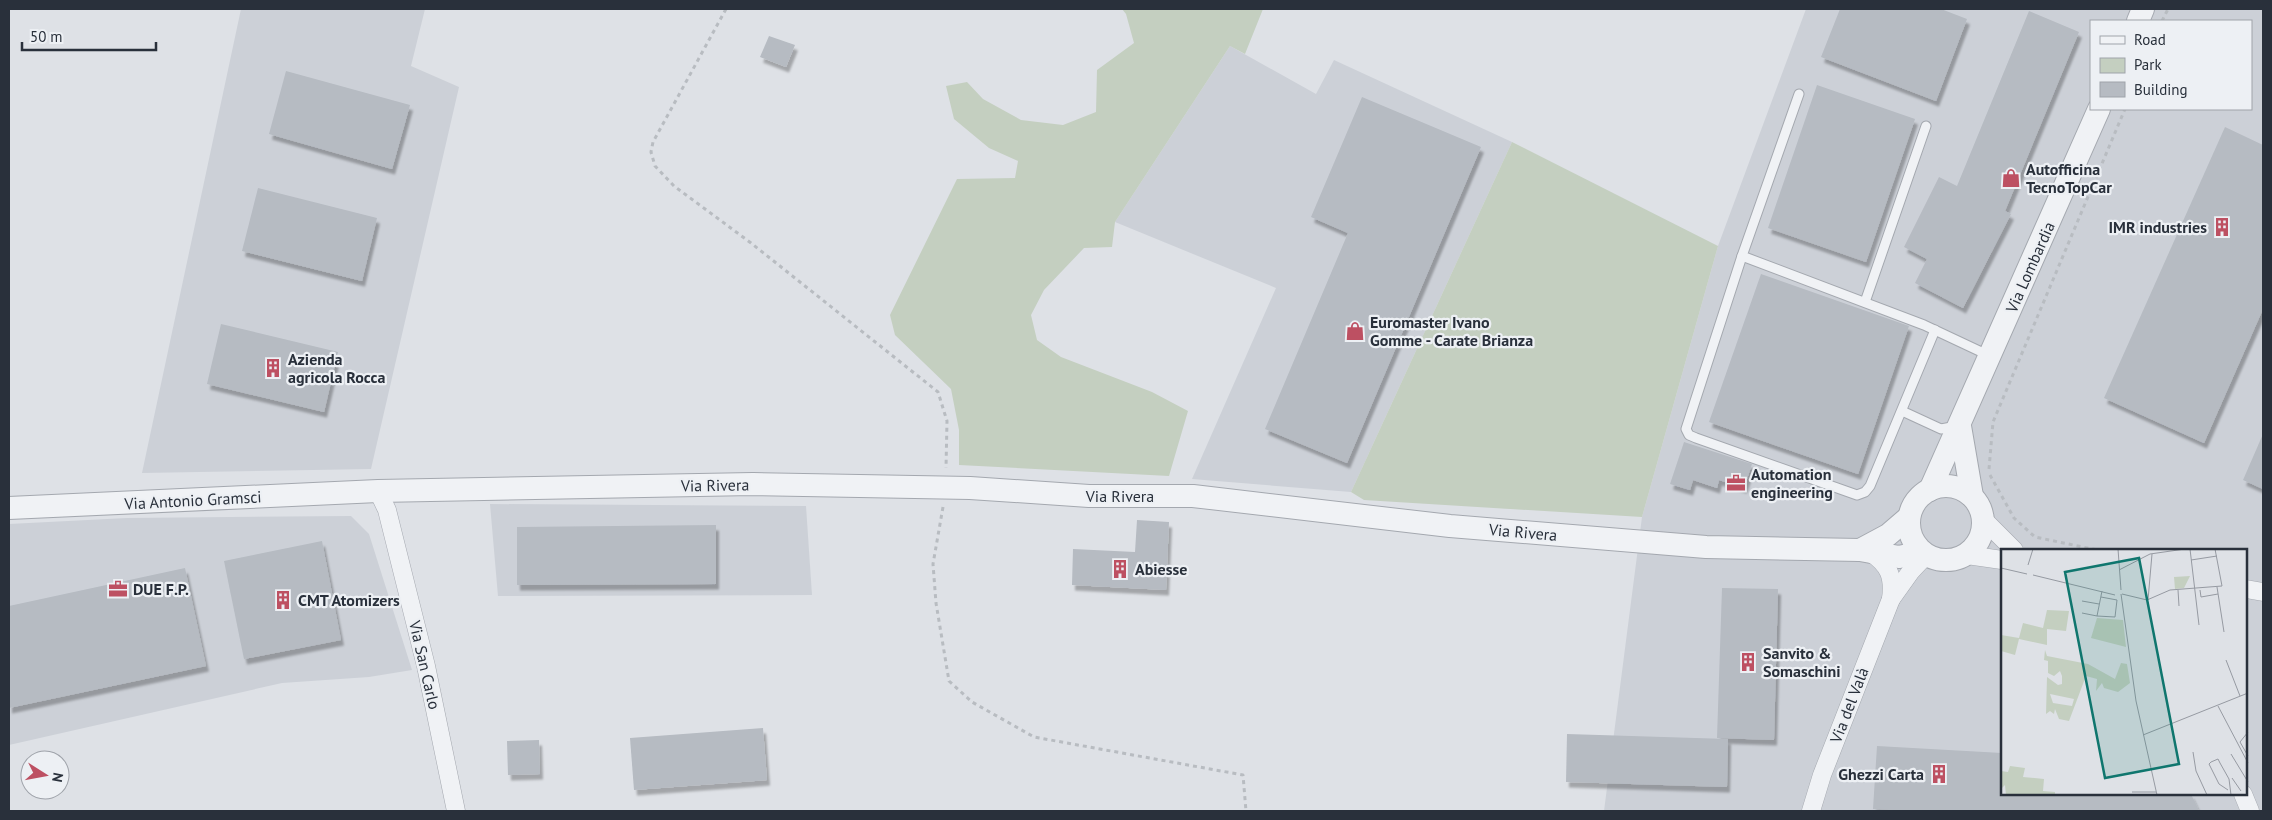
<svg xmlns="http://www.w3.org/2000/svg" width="2272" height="820" font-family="'PT Sans',sans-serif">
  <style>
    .built { fill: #ccd0d7; fill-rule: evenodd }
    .green { fill: #c4cfc0 }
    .building { fill: #b6bbc2; filter: url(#shadow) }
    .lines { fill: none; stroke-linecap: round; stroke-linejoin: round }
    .service-casing { stroke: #a4a8af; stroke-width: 11 }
    .minor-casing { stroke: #a4a8af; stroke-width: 19 }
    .tertiary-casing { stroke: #a4a8af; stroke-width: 24 }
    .path { stroke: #b8bcc1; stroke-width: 3; stroke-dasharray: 4 4; stroke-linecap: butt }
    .service { stroke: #f0f2f5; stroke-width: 9 }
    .minor { stroke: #f0f2f5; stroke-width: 18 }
    .tertiary { stroke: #f0f2f5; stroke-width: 22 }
    .labels { text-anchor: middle; stroke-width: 4.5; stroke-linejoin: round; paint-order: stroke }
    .poi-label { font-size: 16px; font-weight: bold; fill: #29303b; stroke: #edf0f4; text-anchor: start }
    .street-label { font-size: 16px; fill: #29303b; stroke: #edf0f4 }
    .inset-road { fill: none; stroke: #969aa2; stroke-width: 1 }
    .view { fill: #0f766e; fill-opacity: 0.15; stroke: #0f766e; stroke-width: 2.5 }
    .inset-edge { fill: none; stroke: #29303b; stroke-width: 2.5 }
  </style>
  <defs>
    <filter id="shadow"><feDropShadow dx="3" dy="5.5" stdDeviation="1" flood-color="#0004"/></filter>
  </defs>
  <rect width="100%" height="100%" fill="#dee1e6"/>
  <g class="built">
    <polygon points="241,9 425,9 411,66 459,87 371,469 142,473"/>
    <path d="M 1806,9 L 2263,9 L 2263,811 L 1604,811 L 1642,517 L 1718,246 ZM 2091,21 L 2251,21 L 2251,109 L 2091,109 ZM 2002,550 L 2246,550 L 2246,794 L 2002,794 Z"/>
    <polygon points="1230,46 1316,94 1334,60 1512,142 1351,492 1192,479 1276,288 1115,222"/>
    <polygon points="490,504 806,506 812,595 498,596"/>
    <polygon points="351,516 369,534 412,670 369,677 282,683 9,745 9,524 127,518"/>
  </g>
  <g class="green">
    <polygon points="1122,9 1263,9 1245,54 1230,46 1115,222 1112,247 1084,248 1044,290 1031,315 1037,340 1061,357 1152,392 1188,411 1169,476 959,465 959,430 951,389 895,335 890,315 957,179 1015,178 1018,161 989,148 954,119 946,86 967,82 983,99 1021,120 1063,125 1096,112 1097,70 1134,43 1126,14"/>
    <polygon points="1512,142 1718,246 1642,517 1364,500 1351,492"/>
  </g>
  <g class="building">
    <polygon points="1840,9 1941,9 1967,19 1936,101 1821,57"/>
    <polygon points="2029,11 2079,32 2005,211 2011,214 1963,308 1915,283 1927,259 1904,247 1939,177 1957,186"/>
    <polygon points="769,36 795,45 786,67 760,57"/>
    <polygon points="286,71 410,105 392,169 269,134"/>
    <polygon points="1817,85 1915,119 1866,262 1768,228"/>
    <polygon points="1362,97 1481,147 1347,463 1265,429 1348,233 1311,217"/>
    <polygon points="2225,127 2263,145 2263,309 2204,443 2104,398"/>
    <polygon points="258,188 377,218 362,281 242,251"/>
    <polygon points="1761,274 1909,326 1858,474 1709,422"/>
    <polygon points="221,324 338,352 324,412 207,384"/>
    <polygon points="2263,434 2263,489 2243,480"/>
    <polygon points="1684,442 1752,464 1744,488 1719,480 1717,488 1693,480 1690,490 1670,484"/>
    <polygon points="1137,520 1169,522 1166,590 1072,585 1073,549 1135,552"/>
    <polygon points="716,525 716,584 517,585 517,527"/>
    <polygon points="322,541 341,640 244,659 224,561"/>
    <polygon points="185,568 206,666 9,708 9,606"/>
    <polygon points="1722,588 1778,589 1774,740 1717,738"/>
    <polygon points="763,728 767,780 634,790 630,738"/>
    <polygon points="1567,734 1728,739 1727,787 1566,782"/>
    <polygon points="539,740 540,774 508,775 507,741"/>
    <polygon points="1877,746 2002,753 2002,794 2191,794 2199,811 1905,811 1873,809"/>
  </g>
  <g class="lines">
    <g class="service-casing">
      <g id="service">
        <polyline points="1799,94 1742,256 1924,325 1990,356"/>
        <polyline points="1742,256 1686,429 1689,435 1696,438 1857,495 1865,492 1870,486 1935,330"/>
        <polyline points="1865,302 1926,126"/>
        <polyline points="1902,411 1941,429 1957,426"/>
      </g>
    </g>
    <g class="minor-casing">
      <g id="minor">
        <polyline points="378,491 387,510 426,666 456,811"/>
        <polyline points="1984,520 2014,550"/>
        <polyline points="1967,555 2002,560"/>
        <polyline points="2246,589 2263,592"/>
        <polyline points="1891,599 1911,571 1926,555"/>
        <polyline points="2243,794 2250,811"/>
        <path d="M 1811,811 L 1822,775 L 1891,599 C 1894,576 1889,565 1870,552"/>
      </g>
    </g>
    <g class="tertiary-casing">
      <g id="tertiary">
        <polyline points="2138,21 2143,9"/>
        <polyline points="1960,426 1972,496"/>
        <circle cx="1946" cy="523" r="37"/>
        <polyline points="1930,490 2099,109"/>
        <polyline points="9,508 378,491 753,484 970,488 1089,496 1193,496 1450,526 1706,547 1860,550 1899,557 1922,552"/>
        <polyline points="1860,550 1888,535 1909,517"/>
      </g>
    </g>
    <g class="path">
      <polyline points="726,9 653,142 651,152 655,166 674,186 751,243 938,392 947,421 946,468"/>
      <polyline points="2162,21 2168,9"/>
      <polyline points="1989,469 1993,422 2125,109"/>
      <polyline points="1990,475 2014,518 2035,537 2097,550"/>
      <polyline points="943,507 933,564 936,603 949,681 972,702 1034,737 1243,775 1246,811"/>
    </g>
    <use href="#service" class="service"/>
    <use href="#minor" class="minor"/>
    <use href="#tertiary" class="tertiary"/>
  </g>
  <defs>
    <g id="shop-bare" transform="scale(1.5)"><path d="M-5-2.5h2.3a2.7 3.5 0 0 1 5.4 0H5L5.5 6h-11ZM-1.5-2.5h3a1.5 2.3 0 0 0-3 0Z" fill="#bd5062" stroke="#edf0f4" stroke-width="2.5" paint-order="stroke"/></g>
    <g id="building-bare" transform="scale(1.5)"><path d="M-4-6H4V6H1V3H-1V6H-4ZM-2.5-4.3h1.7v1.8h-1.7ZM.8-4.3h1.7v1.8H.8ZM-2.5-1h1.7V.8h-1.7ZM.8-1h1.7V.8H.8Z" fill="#bd5062" stroke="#edf0f4" stroke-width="2.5" paint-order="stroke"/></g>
    <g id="office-bare" transform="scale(1.5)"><path d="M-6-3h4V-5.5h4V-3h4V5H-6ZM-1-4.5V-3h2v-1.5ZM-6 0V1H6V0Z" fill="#bd5062" stroke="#edf0f4" stroke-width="2.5" paint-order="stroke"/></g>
  </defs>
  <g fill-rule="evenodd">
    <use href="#shop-bare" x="2011" y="178"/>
    <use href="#building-bare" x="2222" y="227"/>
    <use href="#shop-bare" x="1355" y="331"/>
    <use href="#building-bare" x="273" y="368"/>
    <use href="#office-bare" x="1736" y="483"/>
    <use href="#building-bare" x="1120" y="569"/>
    <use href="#office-bare" x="118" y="589"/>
    <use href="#building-bare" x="283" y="600"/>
    <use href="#building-bare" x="1748" y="662"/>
    <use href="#building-bare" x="1939" y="774"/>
  </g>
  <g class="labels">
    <g class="poi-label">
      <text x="2026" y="175">Autofficina<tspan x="2026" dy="18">TecnoTopCar</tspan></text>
      <text x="2207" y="233" text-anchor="end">IMR industries</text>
      <text x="1370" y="328">Euromaster Ivano<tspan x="1370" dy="18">Gomme - Carate Brianza</tspan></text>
      <text x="288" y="365">Azienda<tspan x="288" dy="18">agricola Rocca</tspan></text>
      <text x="1751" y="480">Automation<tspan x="1751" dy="18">engineering</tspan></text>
      <text x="1135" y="575">Abiesse</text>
      <text x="133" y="595">DUE F.P.</text>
      <text x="298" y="606">CMT Atomizers</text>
      <text x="1763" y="659">Sanvito &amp;<tspan x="1763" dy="18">Somaschini</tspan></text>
      <text x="1924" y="780" text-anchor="end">Ghezzi Carta</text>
    </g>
    <g class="street-label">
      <text transform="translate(2030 267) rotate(-66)" y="6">Via Lombardia</text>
      <text transform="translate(715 485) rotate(-1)" y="6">Via Rivera</text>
      <text x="1120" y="502">Via Rivera</text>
      <text transform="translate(193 500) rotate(-3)" y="6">Via Antonio Gramsci</text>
      <text transform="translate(1523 532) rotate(5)" y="6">Via Rivera</text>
      <text transform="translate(425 665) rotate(77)" y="6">Via San Carlo</text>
      <text transform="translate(1849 705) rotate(-69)" y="6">Via del Valà</text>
    </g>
  </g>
  <g transform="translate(2001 549)">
    <rect width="246" height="246" fill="#dee1e6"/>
    <path d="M 189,27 L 183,39 L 174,40 L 173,28 ZM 46,61 L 68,62 L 65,82 L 46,80 L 46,96 L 18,90 L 14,106 L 0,102 L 0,86 L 18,89 L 22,74 L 42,79 ZM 96,69 L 122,71 L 125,98 L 90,89 ZM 44,101 L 46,107 L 87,115 L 114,130 L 120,114 L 126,115 L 129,134 L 117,143 L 103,139 L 101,134 L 95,142 L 96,130 L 85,127 L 68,172 L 58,170 L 54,160 L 53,165 L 49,162 L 45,165 L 46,128 L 57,136 L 61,135 L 61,127 L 59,122 L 53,127 L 47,124 L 47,112 L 43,111 ZM 49,145 L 73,150 L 71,157 L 52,154 ZM 9,217 L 24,219 L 22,228 L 43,230 L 42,242 L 54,243 L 54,246 L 5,246 L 4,236 L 0,240 L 0,222 L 7,223 Z" fill="#c4cfc0" fill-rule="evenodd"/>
    <path class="inset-road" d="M 117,0 L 120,41M 189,0 L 198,76M 190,11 L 216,7M 27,16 L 32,0M 0,19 L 26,25M 118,21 L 149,5 L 184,0M 32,26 L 114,46M 216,38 L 223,83M 177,41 L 178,57M 199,41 L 200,48 L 217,45M 120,45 L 135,152 L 156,246M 121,45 L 146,51 L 169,41 L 221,37 L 214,0M 147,51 L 151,5M 81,52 L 98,55M 81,64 L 96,67 L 101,42M 96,67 L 114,68 L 116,51 L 100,48M 225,111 L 239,147M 217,157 L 247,214M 247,183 L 239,193 L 247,207M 142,186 L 247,144M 192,203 L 195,222 L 206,246M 230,205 L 247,233M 231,229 L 240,242M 227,241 L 218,235 L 208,215 L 210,213 L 217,210 L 219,214 L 228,230 L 230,246M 131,243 L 155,243"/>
    <path class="view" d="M 138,9 L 178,215 L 104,229 L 64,23 Z"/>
    <rect width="246" height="246" class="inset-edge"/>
  </g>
  <rect width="2272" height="820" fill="none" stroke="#29303b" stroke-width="20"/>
  <rect x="2090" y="20" width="162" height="90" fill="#edf0f4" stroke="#9fa3aa"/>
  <rect x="2100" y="36" width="25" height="8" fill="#f0f2f5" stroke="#9fa3aa"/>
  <text x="2134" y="45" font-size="15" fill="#29303b">Road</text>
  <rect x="2100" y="58" width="25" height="15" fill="#c4cfc0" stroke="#9fa3aa"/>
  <text x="2134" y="70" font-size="15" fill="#29303b">Park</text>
  <rect x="2100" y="82" width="25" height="15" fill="#b6bbc2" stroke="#9fa3aa"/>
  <text x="2134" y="95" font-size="15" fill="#29303b">Building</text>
  <g transform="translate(45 775) rotate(101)"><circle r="24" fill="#edf0f4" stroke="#9fa3aa"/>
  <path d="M0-4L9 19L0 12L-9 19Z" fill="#bd5062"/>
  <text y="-8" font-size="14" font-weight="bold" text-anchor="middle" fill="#29303b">N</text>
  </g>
  <path d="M22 42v8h134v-8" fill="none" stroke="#29303b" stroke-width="2.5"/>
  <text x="30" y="42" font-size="15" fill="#29303b" stroke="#edf0f4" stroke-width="4" paint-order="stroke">50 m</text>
</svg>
